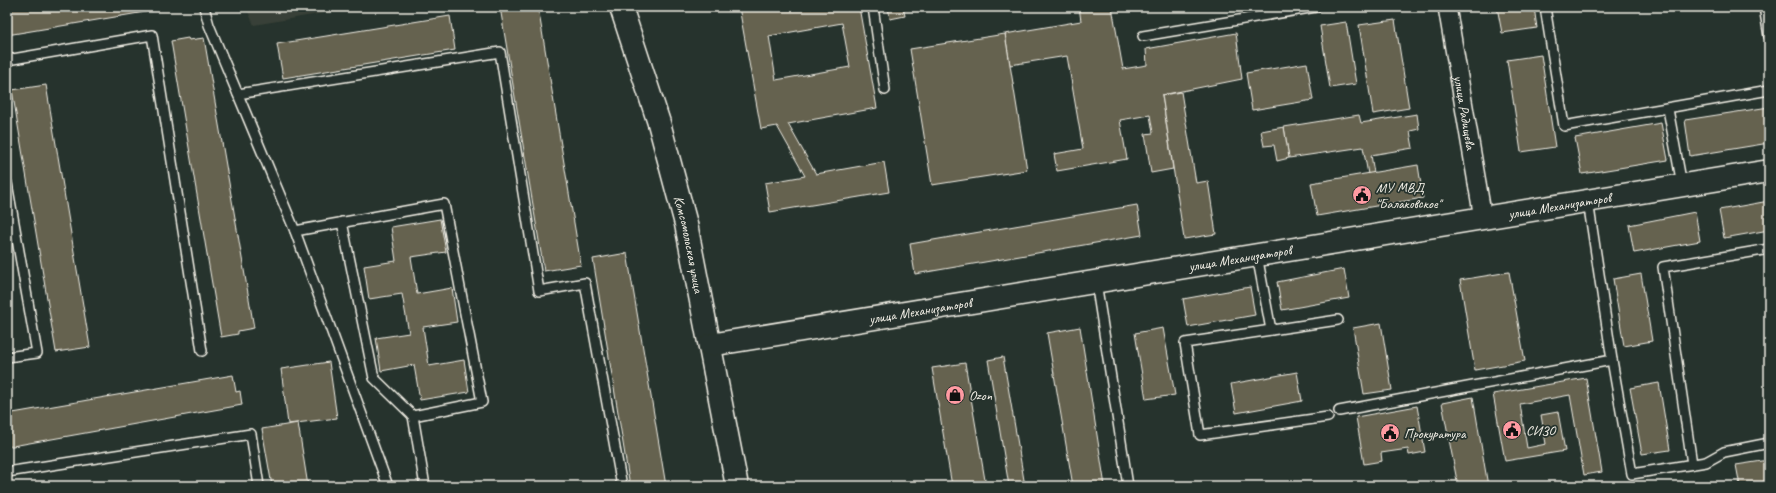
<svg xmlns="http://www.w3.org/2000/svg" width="1776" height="493" font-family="Caveat,sans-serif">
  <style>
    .built { fill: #394137 }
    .building { fill: #65624f; stroke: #f4f1e8; fill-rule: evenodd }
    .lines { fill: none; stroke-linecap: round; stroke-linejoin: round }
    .lane-casing { stroke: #f4f1e8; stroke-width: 12 }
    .street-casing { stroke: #f4f1e8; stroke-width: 20 }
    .secondary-casing { stroke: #f4f1e8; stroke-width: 25 }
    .lane { stroke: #26332d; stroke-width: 9 }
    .street { stroke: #26332d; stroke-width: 17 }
    .secondary { stroke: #26332d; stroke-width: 22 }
    .labels { text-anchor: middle; stroke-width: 3.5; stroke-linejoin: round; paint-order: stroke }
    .street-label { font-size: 14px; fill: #f4f1e8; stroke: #26332d }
    .poi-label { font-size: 14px; fill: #f4f1e8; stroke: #26332d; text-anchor: start }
  </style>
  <rect width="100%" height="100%" fill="#26332d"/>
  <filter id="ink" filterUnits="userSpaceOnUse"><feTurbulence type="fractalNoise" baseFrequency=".025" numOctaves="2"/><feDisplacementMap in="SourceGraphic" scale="8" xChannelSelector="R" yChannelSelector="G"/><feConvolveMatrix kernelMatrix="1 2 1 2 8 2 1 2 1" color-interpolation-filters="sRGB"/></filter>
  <g filter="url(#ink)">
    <polygon class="built" points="246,7 359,7 254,25"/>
    <g class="building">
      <polygon points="7,7 175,7 7,35"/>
      <polygon points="500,7 538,7 581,265 544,271"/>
      <path d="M 739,7 L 859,7 L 877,108 L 788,124 L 816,174 L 884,162 L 889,192 L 770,212 L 765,183 L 805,176 L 777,126 L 761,129 ZM 842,23 L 850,67 L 776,80 L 769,36 Z"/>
      <polygon points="888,7 903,7 905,16 890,19"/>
      <polygon points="1079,7 1112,7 1123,69 1147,65 1146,49 1236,33 1242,79 1162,95 1173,169 1151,173 1145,134 1153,133 1150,115 1120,120 1127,159 1057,171 1054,154 1083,149 1067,56 1010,65 1005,34 1081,21"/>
      <polygon points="1497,7 1534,7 1537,28 1502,33"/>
      <polygon points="450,16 455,50 283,78 277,44"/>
      <polygon points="1395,20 1409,108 1373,114 1359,25"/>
      <polygon points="1346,22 1356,84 1330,88 1320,26"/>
      <polygon points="1005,34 1027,170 932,185 910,49"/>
      <polygon points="188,38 189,40 204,38 254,328 238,331 238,334 221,337 171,41"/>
      <polygon points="1541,55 1555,147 1521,152 1507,60"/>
      <polygon points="1307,63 1313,100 1252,110 1246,73"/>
      <polygon points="46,85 90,347 56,352 12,90"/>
      <polygon points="1181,92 1196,183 1208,181 1216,234 1184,239 1162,95"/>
      <polygon points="1769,107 1769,143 1690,156 1685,120"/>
      <polygon points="1417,114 1419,129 1410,131 1413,148 1371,155 1374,173 1368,174 1363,147 1289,158 1284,127 1359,115 1361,123"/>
      <polygon points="1661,123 1668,160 1582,174 1575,138"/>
      <polygon points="1284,127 1289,158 1277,161 1274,145 1264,146 1261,131"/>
      <polygon points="1418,165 1423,198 1317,216 1311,183"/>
      <polygon points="1769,201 1769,230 1724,238 1719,210"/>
      <polygon points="1137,205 1142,235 915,274 910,244"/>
      <polygon points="1695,212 1700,241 1634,253 1629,225"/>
      <polygon points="440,219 446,252 411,257 417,294 452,288 457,322 423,327 429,366 464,360 469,392 420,400 414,365 381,371 376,338 409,333 402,294 369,299 364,266 396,261 391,227"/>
      <polygon points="627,253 666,486 630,486 593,259"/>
      <polygon points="1344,269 1349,298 1282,310 1277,282"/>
      <polygon points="1509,272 1525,361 1475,370 1460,280"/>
      <polygon points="1641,274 1652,341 1624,346 1613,279"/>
      <polygon points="1250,287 1255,315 1188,327 1183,299"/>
      <polygon points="1381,323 1392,390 1364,394 1353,328"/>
      <polygon points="1080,327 1105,486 1073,486 1047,333"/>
      <polygon points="1163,328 1175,395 1146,399 1135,333"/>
      <polygon points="1003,357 1025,486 1009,486 988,360"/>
      <polygon points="329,362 337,418 288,424 281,369"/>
      <polygon points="965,363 986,486 952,486 932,368"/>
      <polygon points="1297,372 1302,401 1236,413 1231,384"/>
      <polygon points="233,375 236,392 240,391 242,405 7,447 7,414"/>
      <polygon points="1586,378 1602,472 1584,475 1570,395 1520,404 1527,448 1546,444 1541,415 1558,412 1565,451 1505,461 1493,394"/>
      <polygon points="1659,383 1670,450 1642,454 1630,388"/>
      <polygon points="1473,397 1488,486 1458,486 1442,403"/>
      <polygon points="1417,406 1425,452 1409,455 1408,449 1381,453 1382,461 1364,464 1356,417"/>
      <polygon points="298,423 308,486 272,486 262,429"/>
      <polygon points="1769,460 1769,486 1740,486 1736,465"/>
    </g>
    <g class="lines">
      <g class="lane-casing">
        <g id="lane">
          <polyline points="204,7 209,25 295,231 388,486"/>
          <polyline points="873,7 885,90"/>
          <polyline points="1545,7 1564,126 1769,90"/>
          <polyline points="1764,7 1769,36"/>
          <polyline points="1143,36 1316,7"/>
          <polyline points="7,60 152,35 202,351"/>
          <polyline points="238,94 500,52 539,291 585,283 622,486"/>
          <polyline points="1668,109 1682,185"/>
          <polyline points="7,183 37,353 7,357"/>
          <polyline points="342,222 374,378 413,416"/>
          <polyline points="295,231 444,204 482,402 413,416 425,486"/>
          <polyline points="1257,255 1271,330"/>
          <polyline points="1096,282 1128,486"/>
          <polyline points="1612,360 1632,474 1706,462 1724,452 1769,443"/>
          <polyline points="1339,411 1612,360 1588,201"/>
          <polyline points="1328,417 1200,435 1185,343 1338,320"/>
          <polyline points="1692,464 1663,267 1769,249"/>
          <polyline points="7,472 251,434 259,486"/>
        </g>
      </g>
      <g class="street-casing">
        <g id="street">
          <path id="s1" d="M 1447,7 L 1483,218"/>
        </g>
      </g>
      <g class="secondary-casing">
        <g id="secondary">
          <path id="s2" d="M 621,7 L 659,123 L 686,224 L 737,486"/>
          <path id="s3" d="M 710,345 L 1769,171"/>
        </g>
      </g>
      <use href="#lane" class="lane"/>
      <use href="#street" class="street"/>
      <use href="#secondary" class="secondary"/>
    </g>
  </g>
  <defs>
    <g id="civic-disc" transform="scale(1)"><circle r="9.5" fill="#ff9aa2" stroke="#26332d"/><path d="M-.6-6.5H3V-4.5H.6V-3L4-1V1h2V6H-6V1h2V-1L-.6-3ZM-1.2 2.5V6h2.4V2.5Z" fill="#111"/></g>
    <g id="shop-disc" transform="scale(1)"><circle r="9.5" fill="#ff9aa2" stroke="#26332d"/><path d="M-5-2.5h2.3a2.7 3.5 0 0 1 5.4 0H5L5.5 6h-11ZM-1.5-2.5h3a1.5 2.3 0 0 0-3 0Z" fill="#111"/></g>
  </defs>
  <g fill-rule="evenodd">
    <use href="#civic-disc" x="1362" y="195"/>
    <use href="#shop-disc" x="955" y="395"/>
    <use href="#civic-disc" x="1512" y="430"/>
    <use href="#civic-disc" x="1390" y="433"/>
  </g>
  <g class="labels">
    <g class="street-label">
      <text dy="5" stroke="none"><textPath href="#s1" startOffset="107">улица Радищева</textPath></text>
      <text dy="5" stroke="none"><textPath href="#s3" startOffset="861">улица Механизаторов</textPath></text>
      <text dy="5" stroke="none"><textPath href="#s2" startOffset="247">Комсомольская улица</textPath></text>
      <text dy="5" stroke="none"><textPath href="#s3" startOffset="537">улица Механизаторов</textPath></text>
      <text dy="5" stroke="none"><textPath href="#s3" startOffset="213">улица Механизаторов</textPath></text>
    </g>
    <g class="poi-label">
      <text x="1376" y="192">МУ МВД<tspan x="1376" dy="16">"Балаковское"</tspan></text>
      <text x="969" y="400">Ozon</text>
      <text x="1526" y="435">СИЗО</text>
      <text x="1404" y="438">Прокуратура</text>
    </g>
  </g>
  <rect width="1776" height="493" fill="none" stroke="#26332d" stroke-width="24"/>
  <rect x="12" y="12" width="1752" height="469" fill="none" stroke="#f4f1e8" stroke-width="1.5" filter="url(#ink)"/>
</svg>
